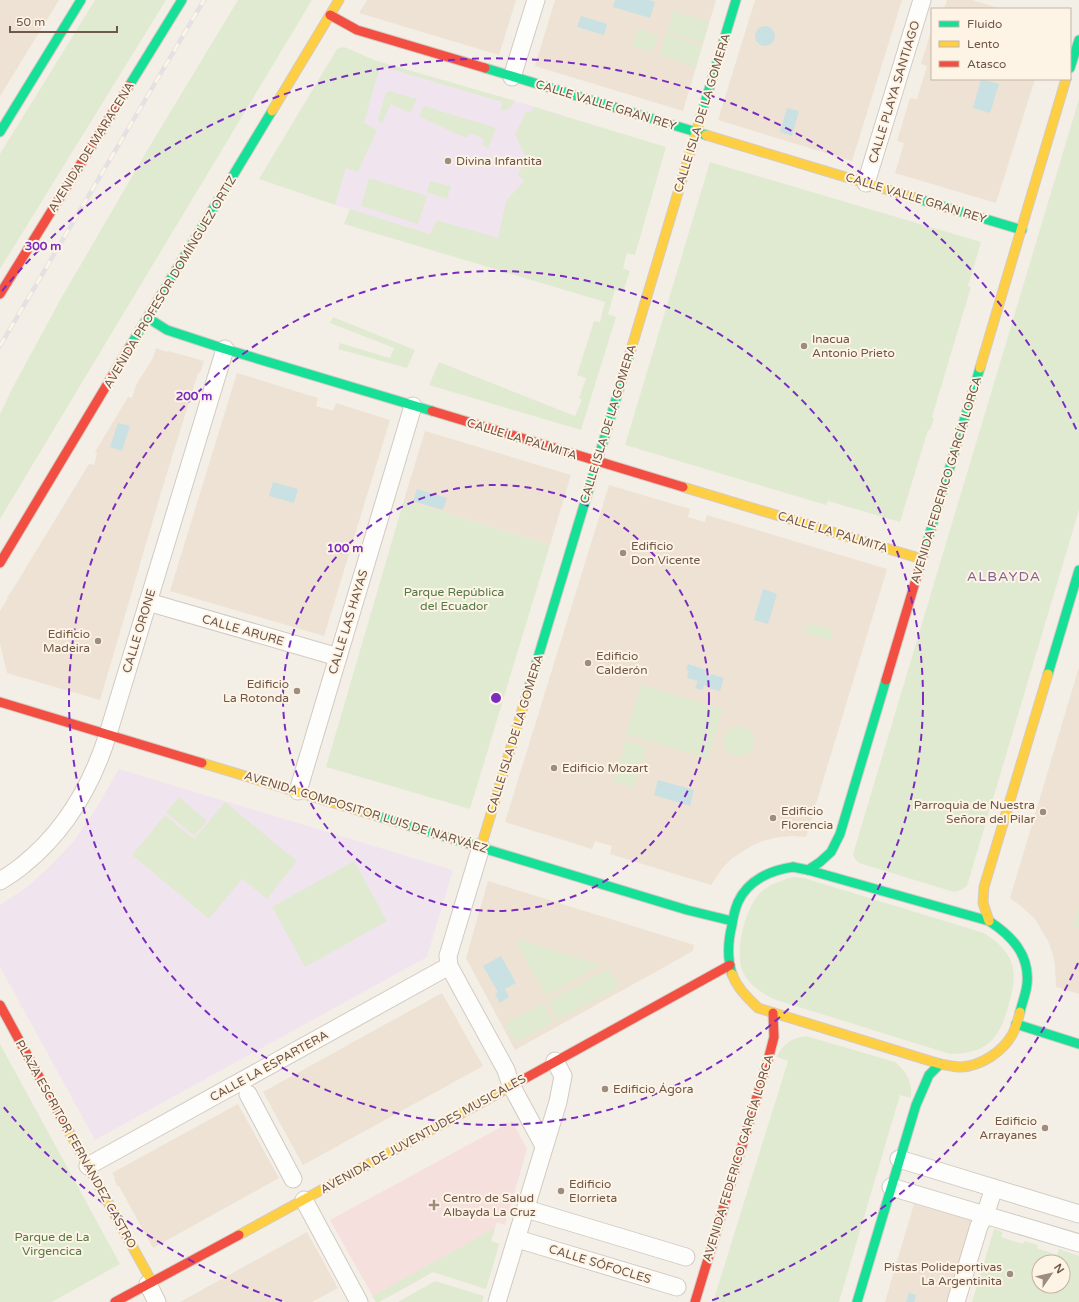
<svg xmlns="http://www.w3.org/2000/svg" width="1079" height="1302" font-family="'Varela Round',sans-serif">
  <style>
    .residential { fill: #ede2d3 }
    .education { fill: #f0e5ef }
    .medical { fill: #f6e0de }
    .green { fill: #e0ead1; fill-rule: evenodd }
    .water { fill: #c9e1e3 }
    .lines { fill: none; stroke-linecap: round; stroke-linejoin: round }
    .street-casing { stroke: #d2cac2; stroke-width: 19 }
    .fast-casing { stroke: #d4cbc3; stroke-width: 11 }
    .slow-casing { stroke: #d4cbc3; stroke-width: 11 }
    .jam-casing { stroke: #d4cbc3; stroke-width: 11 }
    .street { stroke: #fdfdfb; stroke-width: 17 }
    .fast { stroke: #16e098; stroke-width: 9 }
    .slow { stroke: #ffcf43; stroke-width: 9 }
    .jam { stroke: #f24e42; stroke-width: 9 }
    .rail-casing { stroke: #e3e1e3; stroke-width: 4.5 }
    .rail { stroke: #fef4e6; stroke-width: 3; stroke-dasharray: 9; stroke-linecap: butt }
    .ring { fill: none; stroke: #7b2cbf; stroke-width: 2; stroke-dasharray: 7 5 }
    .poi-dot { fill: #9e8c80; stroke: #fef4e6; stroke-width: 1.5 }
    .labels { text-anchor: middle; stroke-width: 4; stroke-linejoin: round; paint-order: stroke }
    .street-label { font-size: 12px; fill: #6f5749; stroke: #fef4e6 }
    .poi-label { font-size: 12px; fill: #6f5749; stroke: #fef4e6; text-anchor: start }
    .park-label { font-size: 12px; fill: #547a45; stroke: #fef4e6 }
    .quarter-label { font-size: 14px; letter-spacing: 1px; fill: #836592; stroke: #fef4e6 }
    .centre { fill: #7b2cbf; stroke: #fef4e6; stroke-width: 2 }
    .ring-label { font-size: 12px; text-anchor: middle; font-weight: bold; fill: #7b2cbf; stroke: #fef4e6; stroke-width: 4; stroke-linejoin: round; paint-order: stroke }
  </style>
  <rect width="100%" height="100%" fill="#f4efe6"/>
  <g class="residential">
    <polygon points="0,0 59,0 0,96"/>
    <polygon points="367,0 516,0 499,55 359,13"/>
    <polygon points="555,0 716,0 683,111 535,66"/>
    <polygon points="755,0 902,0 852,161 718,120"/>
    <polygon points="947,0 972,0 1002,9 944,9"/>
    <polygon points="932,28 932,79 1035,79 996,203 895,173 904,143 897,141 910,98 917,99 927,66 921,64"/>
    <polygon points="156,348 167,352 168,351 204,361 200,373 198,373 163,486 100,700 7,673 0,644 0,611 8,598 7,597 13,589 89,464 94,465 97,453 95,452 128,397 132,398 136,385 153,358"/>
    <polygon points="237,373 318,398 316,406 333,411 336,403 390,420 324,636 170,591"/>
    <polygon points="425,431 571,475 550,545 404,500"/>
    <polygon points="609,485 690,509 688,517 705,522 707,515 887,569 806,837 793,836 779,837 763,841 753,845 731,859 721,870 711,885 610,854 612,846 595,841 592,849 505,822"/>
    <polygon points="1079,667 1079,994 1056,987 1055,965 1053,955 1048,941 1035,919 1023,908 1010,898"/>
    <polygon points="488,881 694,945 693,951 515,1050 466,958"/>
    <polygon points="442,993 483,1066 303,1165 263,1092"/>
    <polygon points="238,1104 279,1178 153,1248 119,1186 117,1186 114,1179 115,1178 112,1173"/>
    <polygon points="914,1204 972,1221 947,1302 885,1302"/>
    <polygon points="307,1232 338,1288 312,1302 180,1302"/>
  </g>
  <g class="education">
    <polygon points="377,61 563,115 519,261 335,205"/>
    <polygon points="119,769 453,870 427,957 95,1140 0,967 0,905 28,886 48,868 73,842 95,810"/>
  </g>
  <polygon class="medical" points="512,1121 527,1149 505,1225 497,1222 491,1241 499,1244 486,1289 433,1272 379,1302 376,1302 330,1220"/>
  <g class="green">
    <polygon points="95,0 166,0 0,269 0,154"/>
    <polygon points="238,0 312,0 0,519 0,414 12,389 59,302 148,149"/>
    <polygon points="673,11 709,22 703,43 667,32"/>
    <polygon points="638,28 658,35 653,52 632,46"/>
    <polygon points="666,34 702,46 696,67 660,55"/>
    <path d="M 344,47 L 377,61 L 515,101 C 511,108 509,110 501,111 L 502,102 L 380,66 L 364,123 L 377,130 L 358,172 L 346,168 L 335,205 L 259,179 L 337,49 Z"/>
    <polygon points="389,91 417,99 410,113 391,104 382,123 379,121 378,119 386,93"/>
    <polygon points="1079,99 1079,510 967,886 961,890 954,892 859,863 855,859 853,854"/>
    <polygon points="424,106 496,128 488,148 482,145 484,139 470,133 467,138 459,134 458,135 419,116"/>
    <polygon points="534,107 666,147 635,255 627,253 623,268 630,271 623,292 615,290 608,314 616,317 581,430 429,385 439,362 575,416 582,400 579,398 586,378 577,375 594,321 600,322 605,302 344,224 350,209 430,234 437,220 498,238 506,201 524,181 518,174 526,158 515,134 526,112 531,112"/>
    <polygon points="710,162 981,242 968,286 971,287 932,417 934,418 930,430 928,430 900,522 828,501 826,505 625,445"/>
    <polygon points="369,178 427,196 418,224 361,206"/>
    <polygon points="430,181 451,186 447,199 427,192"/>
    <polygon points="333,317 415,350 407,368 338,349 340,343 390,358 394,348 330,323"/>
    <polygon points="404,500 550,545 470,809 326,767"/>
    <polygon points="808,623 833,630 831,640 805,633"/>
    <polygon points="641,685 723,709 708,759 626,734"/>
    <circle cx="739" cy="741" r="15"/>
    <polygon points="626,740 647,747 634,788 613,782"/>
    <polygon points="179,797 207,821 194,836 166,812"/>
    <polygon points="225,802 297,861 267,899 242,879 209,919 132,855 165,815 194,839"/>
    <polygon points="354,861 387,921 305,967 272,907"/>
    <path d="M 793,877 L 804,878 L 984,933 C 1016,954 1019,971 1008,1007 C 999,1040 986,1054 950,1054 L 773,999 C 760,992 748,984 742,970 C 735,951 744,915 756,898 C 764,886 779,881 793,877 Z"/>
    <polygon points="1079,905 1079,928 1073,926"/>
    <polygon points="521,940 601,965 546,996 516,942"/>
    <polygon points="609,968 619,987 558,1020 548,1001"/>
    <polygon points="543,1003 553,1022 515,1043 505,1024"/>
    <path d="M 806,1036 L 895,1062 C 908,1073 912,1081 911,1098 L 900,1095 L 839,1302 L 713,1302 L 788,1061 L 777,1057 C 782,1044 792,1038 806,1036 Z"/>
    <polygon points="0,1044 120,1264 52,1302 0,1302"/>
    <polygon points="495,1228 491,1241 499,1244 486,1289 433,1272 379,1302 376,1302 372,1296"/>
    <path d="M 994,1229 L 1003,1232 L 1001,1237 L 1023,1244 L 1024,1241 L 1038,1245 L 1037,1248 L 1057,1255 L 1059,1249 L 1079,1256 L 1079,1302 L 972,1302 ZM 1039,1262 L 1063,1262 L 1063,1286 L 1039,1286 Z"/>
    <polygon points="435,1281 484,1296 482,1302 398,1302"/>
  </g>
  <g class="water">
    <polygon points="615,0 649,0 655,2 650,18 613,7"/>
    <polygon points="581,16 607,24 604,35 577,27"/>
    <circle cx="765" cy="36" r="10"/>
    <polygon points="981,79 999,84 990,113 973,108"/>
    <polygon points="787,108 799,111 792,136 780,132"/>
    <polygon points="118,423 130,426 122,451 110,447"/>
    <polygon points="273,482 298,489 294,503 269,496"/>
    <polygon points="417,489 447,498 443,510 413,501"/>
    <polygon points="763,589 777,594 768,624 754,620"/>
    <polygon points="688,664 706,670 705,675 710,677 711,674 724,678 720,691 709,688 710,687 704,685 702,690 695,688 698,681 687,678 689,671 686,670"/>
    <polygon points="658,780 694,790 690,806 654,795"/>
    <polygon points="501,956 516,983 505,989 509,997 500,1003 495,994 498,992 483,966"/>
    <polygon points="909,1293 916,1295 914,1302 906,1302"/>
  </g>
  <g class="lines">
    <g class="street-casing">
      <g id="street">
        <polyline points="512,77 536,0"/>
        <polyline points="866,183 922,0"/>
        <polyline points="148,602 338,657"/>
        <polyline points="298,791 413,406"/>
        <polyline points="481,847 448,956 449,966 506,1070 511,1085 544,1146"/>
        <path d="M 0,881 C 8,876 16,871 23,865 C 64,832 92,785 108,734 L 225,349"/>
        <polyline points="248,1094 293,1179"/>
        <polyline points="899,1159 1079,1214"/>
        <polyline points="88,1166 449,966"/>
        <polyline points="891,1187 1079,1243"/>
        <polyline points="304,1200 359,1302"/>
        <polyline points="533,1211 686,1257"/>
        <polyline points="524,1241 677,1287"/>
        <polyline points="148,1284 157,1302"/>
        <polyline points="497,1302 558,1102 563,1076 555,1061"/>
        <polyline points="956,1302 979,1226 985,1215 994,1188"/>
      </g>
    </g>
    <g class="fast-casing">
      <g id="fast">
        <polyline points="485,68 706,135"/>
        <polyline points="1070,68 1079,40"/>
        <polyline points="129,86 182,0"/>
        <polyline points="700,119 736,0"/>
        <polyline points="0,132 81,0"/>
        <polyline points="915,198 1022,230"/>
        <polyline points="148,318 167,330 225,349 432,411"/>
        <polyline points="129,348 272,111"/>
        <polyline points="925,549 980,368"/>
        <polyline points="1048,674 1079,570"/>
        <polyline points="529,687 630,353"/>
        <polyline points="377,816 687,910 732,921"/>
        <path d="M 793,867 L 808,870 L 989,921 C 1012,936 1030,955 1027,984 C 1026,994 1022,1003 1020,1012"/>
        <polyline points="808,870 820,862 831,852 840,834 886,680"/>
        <path d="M 732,974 C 727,958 728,941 732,925 C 733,918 735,909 738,902 C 748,880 771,870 793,867"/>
        <polyline points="1016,1024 1079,1044"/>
        <polyline points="857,1302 916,1105 929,1075 940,1064"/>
      </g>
    </g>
    <g class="slow-casing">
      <g id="slow">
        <polyline points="272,111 339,0"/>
        <polyline points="706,135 915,198"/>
        <polyline points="630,353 700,119"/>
        <polyline points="980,368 1066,79"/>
        <polyline points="683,487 922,559"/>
        <polyline points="202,763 377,816"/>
        <polyline points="481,847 529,687"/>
        <polyline points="989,921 983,903 984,887 1048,674"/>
        <path d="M 732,974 C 737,988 748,998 758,1008 L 940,1064 C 947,1065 954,1067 961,1067 C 981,1066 1002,1052 1012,1035 C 1016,1028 1018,1020 1020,1012"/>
        <polyline points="67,1128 152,1282"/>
        <polyline points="239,1235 515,1084"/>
      </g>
    </g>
    <g class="jam-casing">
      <g id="jam">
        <polyline points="330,15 357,30 485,68"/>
        <polyline points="0,294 129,86"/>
        <polyline points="432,411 683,487"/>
        <polyline points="0,563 129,348"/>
        <polyline points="886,680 925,549"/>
        <polyline points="0,702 202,763"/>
        <polyline points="0,1005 67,1128"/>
        <polyline points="515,1084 730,965"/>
        <polyline points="115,1302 239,1235"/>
        <polyline points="695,1302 768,1060 774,1037 773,1013"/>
      </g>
    </g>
    <use href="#street" class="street"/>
    <use href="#fast" class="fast"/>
    <use href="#slow" class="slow"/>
    <use href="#jam" class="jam"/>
    <g class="rail-casing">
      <polyline id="rail" points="0,346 204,0"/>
    </g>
    <use href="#rail" class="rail"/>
  </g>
  <g class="ring">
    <circle cx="496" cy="698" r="213"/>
    <circle cx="496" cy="698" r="427"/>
    <path d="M1078 963A640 640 0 0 1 710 1301M282 1301A640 640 0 0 1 2 1105M2 291A640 640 0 0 1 1078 433"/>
  </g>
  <g class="poi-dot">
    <circle cx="448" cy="161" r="4"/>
    <circle cx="804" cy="346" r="4"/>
    <circle cx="623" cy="553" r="4"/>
    <circle cx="98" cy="641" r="4"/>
    <circle cx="588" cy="663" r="4"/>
    <circle cx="297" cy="691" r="4"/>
    <circle cx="554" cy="768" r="4"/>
    <circle cx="1043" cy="812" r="4"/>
    <circle cx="773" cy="818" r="4"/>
    <circle cx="605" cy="1089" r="4"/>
    <circle cx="1045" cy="1128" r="4"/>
    <circle cx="561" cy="1191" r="4"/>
    <path d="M432 1199h4v4h4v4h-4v4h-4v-4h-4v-4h4z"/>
    <circle cx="1010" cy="1274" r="4"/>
  </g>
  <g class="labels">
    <g class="street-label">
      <text transform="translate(894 92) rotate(-73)" y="4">CALLE PLAYA SANTIAGO</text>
      <text transform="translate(606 105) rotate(17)" y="4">CALLE VALLE GRAN REY</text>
      <text transform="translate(702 113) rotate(-73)" y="4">CALLE ISLA DE LA GOMERA</text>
      <text transform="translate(91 147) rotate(-58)" y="4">AVENIDA DE MARACENA</text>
      <text transform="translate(916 198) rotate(17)" y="4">CALLE VALLE GRAN REY</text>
      <text transform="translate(170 282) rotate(-59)" y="4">AVENIDA PROFESOR DOMÍNGUEZ ORTIZ</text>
      <text transform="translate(608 424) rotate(-73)" y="4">CALLE ISLA DE LA GOMERA</text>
      <text transform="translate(522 439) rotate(17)" y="4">CALLE LA PALMITA</text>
      <text transform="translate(946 480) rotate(-73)" y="4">AVENIDA FEDERICO GARCÍA LORCA</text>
      <text transform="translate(833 532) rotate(17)" y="4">CALLE LA PALMITA</text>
      <text transform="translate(348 622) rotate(-73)" y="4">CALLE LAS HAYAS</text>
      <text transform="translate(243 630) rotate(16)" y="4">CALLE ARURE</text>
      <text transform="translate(139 631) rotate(-73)" y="4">CALLE ORONE</text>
      <text transform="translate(515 734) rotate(-73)" y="4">CALLE ISLA DE LA GOMERA</text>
      <text transform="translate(366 812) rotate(17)" y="4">AVENIDA COMPOSITOR LUIS DE NARVÁEZ</text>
      <text transform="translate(269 1066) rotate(-29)" y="4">CALLE LA ESPARTERA</text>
      <text transform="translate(423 1134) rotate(-29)" y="4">AVENIDA DE JUVENTUDES MUSICALES</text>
      <text transform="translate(76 1144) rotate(61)" y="4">PLAZA ESCRITOR FERNÁNDEZ CASTRO</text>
      <text transform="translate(738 1158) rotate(-73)" y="4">AVENIDA FEDERICO GARCÍA LORCA</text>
      <text transform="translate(600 1264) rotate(17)" y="4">CALLE SÓFOCLES</text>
    </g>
    <g class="poi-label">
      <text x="456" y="165">Divina Infantita</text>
      <text x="812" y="343">Inacua<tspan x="812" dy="14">Antonio Prieto</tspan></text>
      <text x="631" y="550">Edificio<tspan x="631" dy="14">Don Vicente</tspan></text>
      <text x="90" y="638" text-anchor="end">Edificio<tspan x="90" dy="14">Madeira</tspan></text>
      <text x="596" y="660">Edificio<tspan x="596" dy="14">Calderón</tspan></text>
      <text x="289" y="688" text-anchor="end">Edificio<tspan x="289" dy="14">La Rotonda</tspan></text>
      <text x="562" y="772">Edificio Mozart</text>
      <text x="1035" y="809" text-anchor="end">Parroquia de Nuestra<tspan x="1035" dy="14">Señora del Pilar</tspan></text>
      <text x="781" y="815">Edificio<tspan x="781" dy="14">Florencia</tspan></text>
      <text x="613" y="1093">Edificio Ágora</text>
      <text x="1037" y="1125" text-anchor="end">Edificio<tspan x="1037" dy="14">Arrayanes</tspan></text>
      <text x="569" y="1188">Edificio<tspan x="569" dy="14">Elorrieta</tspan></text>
      <text x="443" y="1202">Centro de Salud<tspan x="443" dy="14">Albayda La Cruz</tspan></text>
      <text x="1002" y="1271" text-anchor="end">Pistas Polideportivas<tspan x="1002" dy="14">La Argentinita</tspan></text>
    </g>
    <g class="park-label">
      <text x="454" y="596">Parque República<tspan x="454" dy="14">del Ecuador</tspan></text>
      <text x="52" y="1241">Parque de La<tspan x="52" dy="14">Virgencica</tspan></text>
    </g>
    <g class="quarter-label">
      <text x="1004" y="581">ALBAYDA</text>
    </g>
  </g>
  <circle cx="496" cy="698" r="6" class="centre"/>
  <g class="ring-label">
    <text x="43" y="250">300 m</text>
    <text x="194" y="400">200 m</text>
    <text x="345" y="552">100 m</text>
  </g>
  <rect x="931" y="8" width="140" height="72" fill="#fef4e6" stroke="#c5b5a7"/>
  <rect x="939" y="21" width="20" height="6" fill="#16e098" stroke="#c5b5a7"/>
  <text x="967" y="28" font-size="12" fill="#6f5749">Fluido</text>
  <rect x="939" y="41" width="20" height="6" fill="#ffcf43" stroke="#c5b5a7"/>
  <text x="967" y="48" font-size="12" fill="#6f5749">Lento</text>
  <rect x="939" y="61" width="20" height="6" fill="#f24e42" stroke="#c5b5a7"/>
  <text x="967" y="68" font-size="12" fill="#6f5749">Atasco</text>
  <g transform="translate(1051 1274) rotate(56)"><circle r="19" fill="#fef4e6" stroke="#c5b5a7"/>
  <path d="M0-3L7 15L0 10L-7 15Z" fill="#9e8c80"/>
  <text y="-6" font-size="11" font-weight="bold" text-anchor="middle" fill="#6f5749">N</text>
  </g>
  <path d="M10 26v6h107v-6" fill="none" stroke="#6f5749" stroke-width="2"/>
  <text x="16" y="26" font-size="12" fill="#6f5749" stroke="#fef4e6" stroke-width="3" paint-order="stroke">50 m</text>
</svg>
